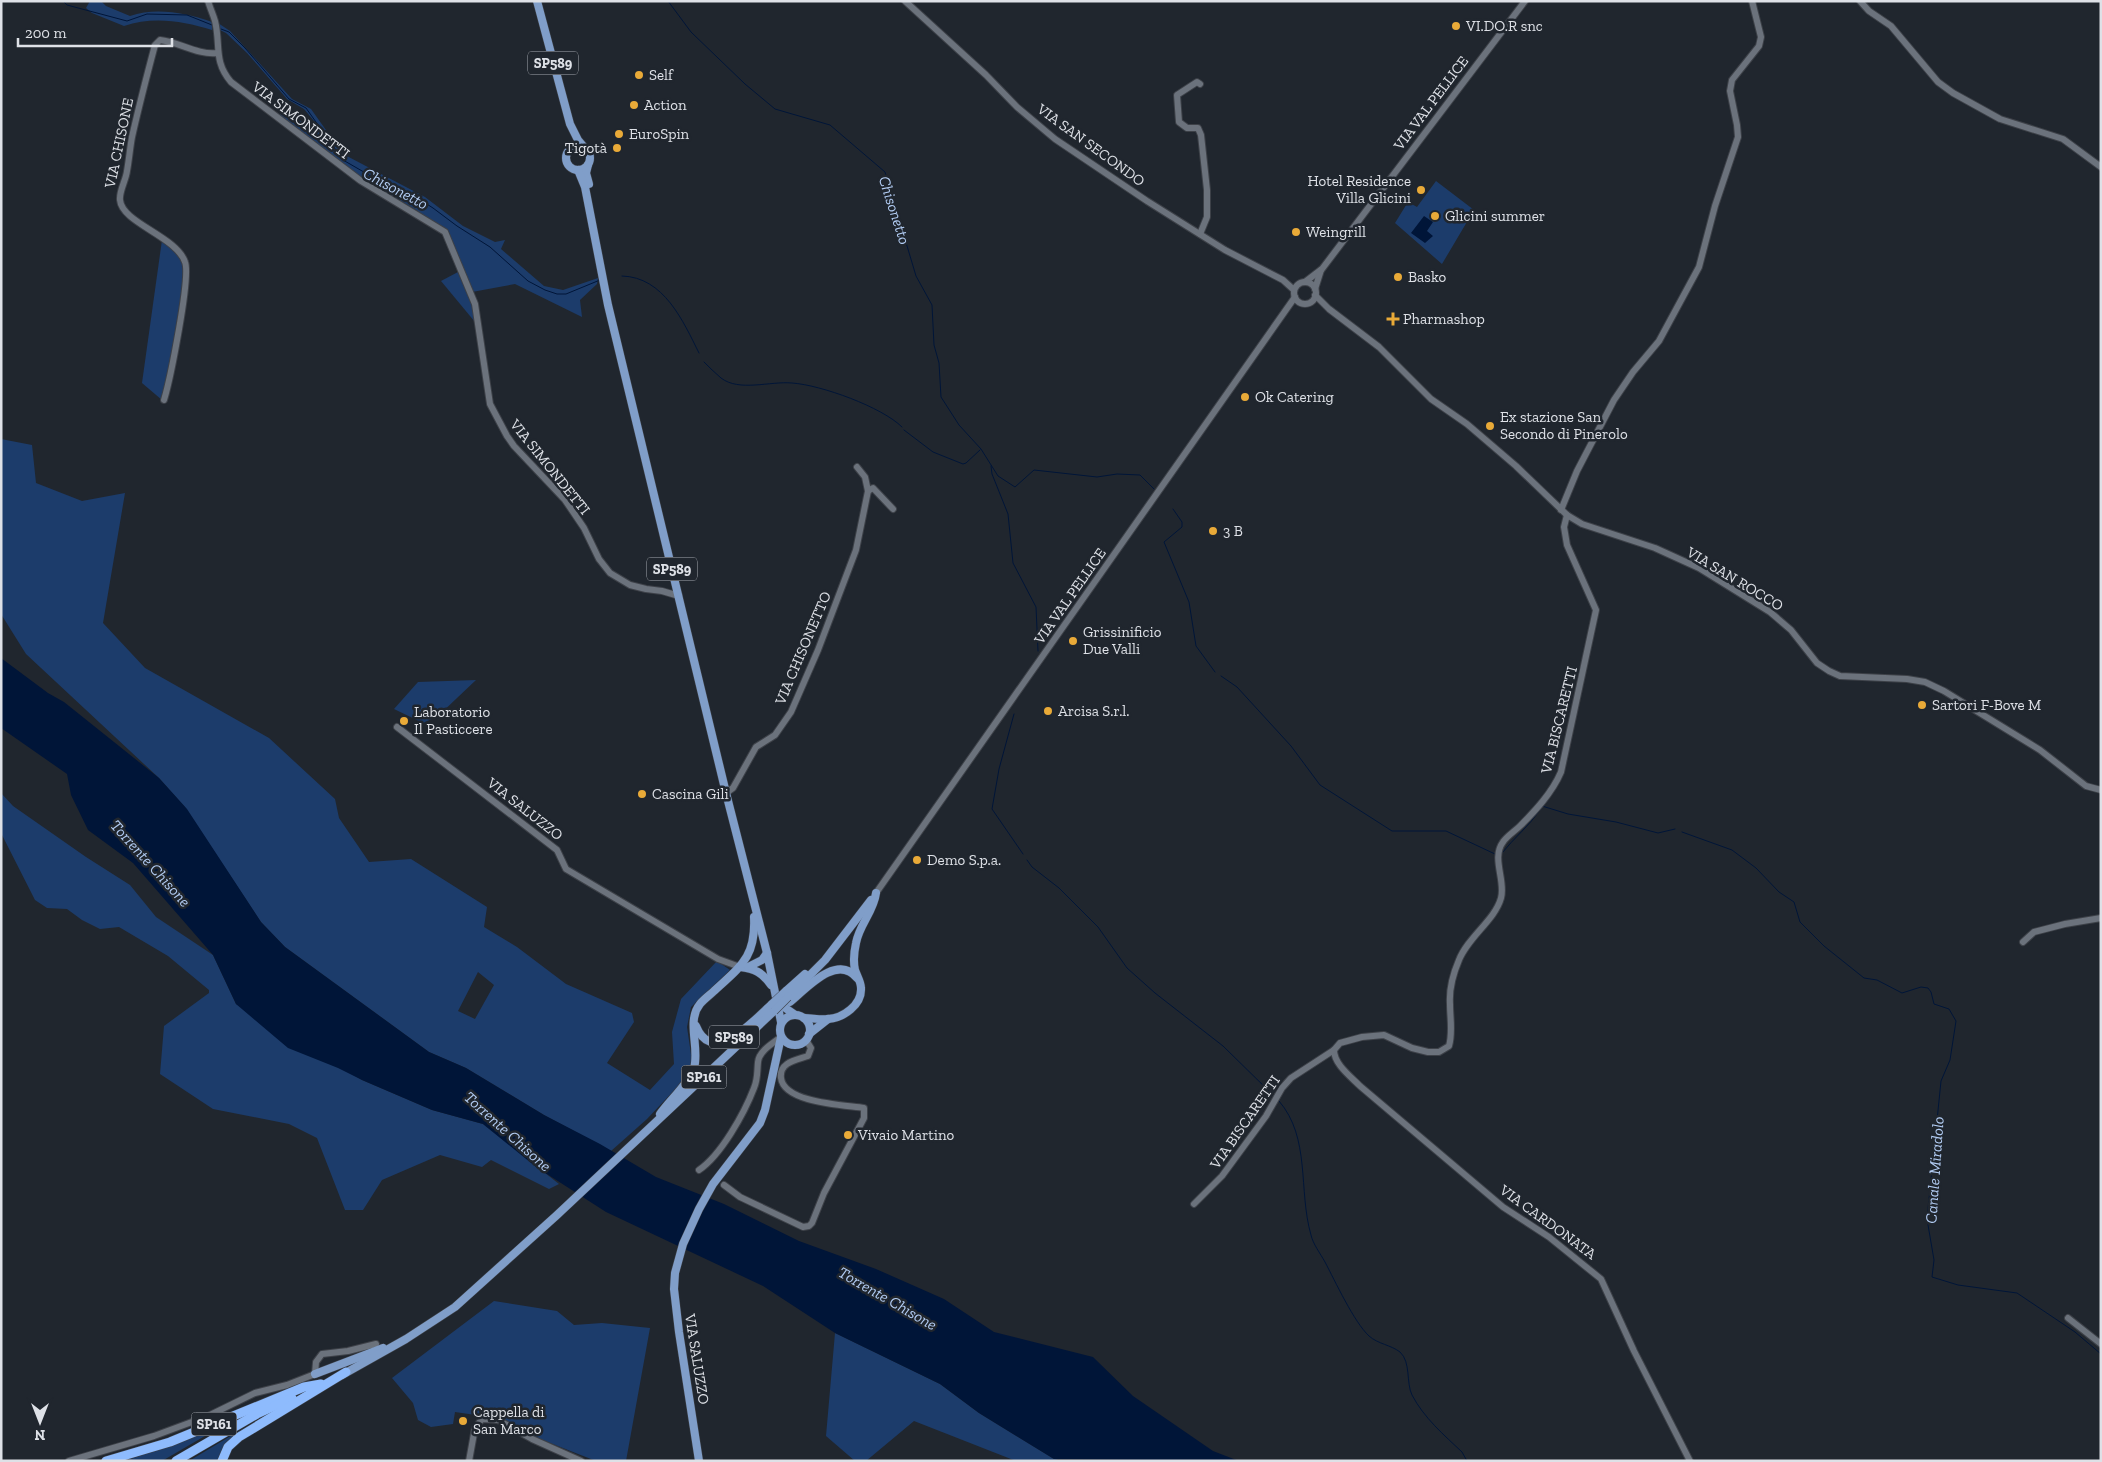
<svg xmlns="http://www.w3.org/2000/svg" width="2102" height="1462" font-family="'Zilla Slab',serif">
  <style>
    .green { fill: #1c3c6b; fill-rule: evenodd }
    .water { fill: #001538 }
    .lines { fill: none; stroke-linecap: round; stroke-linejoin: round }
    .stream { stroke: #001538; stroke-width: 1 }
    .minor-casing { stroke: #3d4148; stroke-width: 8 }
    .major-casing { stroke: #3d4148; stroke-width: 9 }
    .highway-casing { stroke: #3d4148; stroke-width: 10 }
    .minor { stroke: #6b727c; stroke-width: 6 }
    .major { stroke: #809ec9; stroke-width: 8 }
    .highway { stroke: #8ebbfd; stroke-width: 9 }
    .major-bridge-casing { stroke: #3d4148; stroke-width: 9; stroke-linecap: butt }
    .major-bridge { stroke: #809ec9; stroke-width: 8 }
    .poi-dot { fill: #e9aa38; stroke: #20262e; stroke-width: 2 }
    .labels { text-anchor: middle; stroke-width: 5; stroke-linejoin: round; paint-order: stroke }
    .shield { fill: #20262e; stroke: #a5a9b0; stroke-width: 1 }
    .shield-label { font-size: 14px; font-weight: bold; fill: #dee1e7 }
    .poi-label { font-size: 15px; fill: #dee1e7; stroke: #20262e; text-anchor: start }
    .street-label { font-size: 15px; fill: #dee1e7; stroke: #20262e }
    .water-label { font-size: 16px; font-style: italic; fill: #b2ccf3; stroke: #20262e }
  </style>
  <rect width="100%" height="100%" fill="#20262e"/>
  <g class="green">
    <path d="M 90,1 L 101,1 L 106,6 L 130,16 C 156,7 186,13 212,22 L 212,30 C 183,21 153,16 124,26 L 92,13 L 86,8 Z"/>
    <polygon points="218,23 230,31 292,99 311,109 343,154 425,197 463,226 495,242 505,240 501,249 544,286 563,290 598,278 597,284 580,300 582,317 515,284 472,292 450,235 415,209 361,178 273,112 319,127 304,109 287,99 247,53 226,33 218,29"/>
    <polygon points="1436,181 1474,210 1442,264 1395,223 1408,202 1417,207"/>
    <polygon points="162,240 180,254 185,271 167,383 162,400 142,383"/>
    <polygon points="458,272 473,306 475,322 441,281"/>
    <path d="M 1,439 L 32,445 L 36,483 L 82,501 L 125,493 L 103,623 L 145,668 L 269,738 L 335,799 L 339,818 L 369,862 L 411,859 L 487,907 L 484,927 L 517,947 L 566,984 L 632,1013 L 634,1022 L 607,1063 L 650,1090 L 674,1064 L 672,1032 L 681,999 L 717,961 L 730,970 L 691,1007 L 687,1027 L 692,1061 L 683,1081 L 647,1119 L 611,1151 L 544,1115 L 466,1068 L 429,1052 L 285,947 L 261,922 L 184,806 L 159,778 L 26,654 L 1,614 ZM 478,972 L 494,985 L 475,1019 L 458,1011 Z"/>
    <polygon points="476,680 438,716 423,723 394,709 418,682"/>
    <polygon points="1,793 13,806 86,857 130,885 156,917 213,955 236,1004 362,1080 432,1110 483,1124 559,1184 549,1189 491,1160 482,1167 440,1155 382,1180 363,1210 345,1210 317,1138 289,1124 213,1109 160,1074 164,1026 209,993 209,990 168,956 119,927 100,929 82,920 67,909 47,908 35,900 1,833"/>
    <polygon points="494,1301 557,1311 574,1325 602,1323 650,1328 626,1461 596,1461 540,1439 503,1419 455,1412 453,1424 431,1427 418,1420 413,1403 392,1378"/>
    <polygon points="835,1333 940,1384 979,1413 1054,1459 1063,1461 1016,1461 914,1421 866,1461 855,1461 826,1436"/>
    <polygon points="222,1426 162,1461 125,1461"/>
    <polygon points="244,1428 227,1442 217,1461 189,1461"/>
  </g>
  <g class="water">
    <polygon points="1424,216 1433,222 1427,231 1433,236 1425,243 1411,233"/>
    <polygon points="1,658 48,693 64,702 159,778 187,809 261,922 285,947 429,1052 466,1068 544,1115 600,1144 656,1177 724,1204 799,1241 876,1269 944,1299 994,1332 1093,1357 1133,1396 1213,1451 1239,1461 1054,1459 979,1413 940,1384 835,1333 763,1286 606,1212 536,1167 483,1124 432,1110 362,1080 338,1068 288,1048 236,1004 213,955 133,863 88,830 71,795 67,774 1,728"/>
  </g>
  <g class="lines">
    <g class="stream">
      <polyline points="63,1 67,5 127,21 147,14 187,15 212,25"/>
      <polyline points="668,1 691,32 745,84 775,109 830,125 885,172 916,276 932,305 934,345 939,363 941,397 959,425 981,449 998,476 1015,487 1034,470 1097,477 1117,474 1140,475 1154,489"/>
      <polyline points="221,29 229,32 245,48 289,99 306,108 343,160 376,179 408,192 433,208 457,226 490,247 528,281 545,290 557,294 566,294 600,280"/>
      <path d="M 622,276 C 664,277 683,321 699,353"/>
      <path d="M 704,362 C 709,367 715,373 721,378 C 739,392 770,381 792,383 C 821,385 882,407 902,427"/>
      <polyline points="904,430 933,452 963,464 966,463 980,450"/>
      <polyline points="991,466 992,474 1008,514 1013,563 1036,607 1038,651"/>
      <polyline points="1173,509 1182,522 1182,527 1164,542 1189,602 1196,646 1215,672"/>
      <polyline points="1221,676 1237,687 1291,746 1320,785 1392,831 1446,831 1495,854"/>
      <polyline points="1014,714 999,769 992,809 1023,854"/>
      <polyline points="1542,806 1568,814 1616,822 1658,833 1675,829"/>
      <polyline points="1682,832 1732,850 1756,868 1779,892 1794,902 1800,922 1824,946 1864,978 1877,980 1902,993 1921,987 1928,988 1931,992 1934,1004 1949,1009 1956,1021 1950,1060 1941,1081 1927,1219 1934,1260 1932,1277 1958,1285 2017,1293 2075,1332 2101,1354"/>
      <path d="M 1502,853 C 1514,838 1529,826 1540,810"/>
      <polyline points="1027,860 1032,867 1059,888 1098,927 1127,968 1155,993 1223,1046 1272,1094"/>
      <path d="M 1279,1101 C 1311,1138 1298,1190 1311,1235 C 1313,1244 1320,1253 1325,1262 C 1335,1281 1354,1322 1369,1336 C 1378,1344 1391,1345 1400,1352 C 1411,1362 1406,1383 1412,1395 C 1424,1418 1444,1435 1462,1452 L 1467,1461"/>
    </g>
    <g class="minor-casing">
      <g id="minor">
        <path d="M 208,1 C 210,8 213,14 215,21 C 221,45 213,61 231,82 L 361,181 L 445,232 L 475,304 L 490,404 L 507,436 L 514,446 L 565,500 L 584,528 L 599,559 L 610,573 L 630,585 L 646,589 L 662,591 L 679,596"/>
        <polyline points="905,1 986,75 1017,107 1055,139 1147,201 1225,250 1283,280 1294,290"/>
        <polyline points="1860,1 1869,11 1891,26 1938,82 1953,93 2000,119 2063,139 2101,167"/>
        <polyline points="1200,84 1197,82 1177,95 1179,122 1187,128 1198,128 1201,135 1207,190 1207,217 1200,234"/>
        <polyline points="1305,282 1322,269 1525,1"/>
        <circle cx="1305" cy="293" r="11"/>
        <polyline points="1315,289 1321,270"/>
        <polyline points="1315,295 1329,309 1379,347 1431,399 1467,424 1516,466 1567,515 1582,524 1655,548 1699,568 1770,612 1791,630 1817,663 1829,671 1840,676 1907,679 1925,682 1944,691 2040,750 2086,786 2101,790"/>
        <path d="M 164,400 C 170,380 191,277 185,262 C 176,236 122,223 120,200 C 119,191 126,180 127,171 C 129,160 130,148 132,137 C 139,106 147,75 155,45 L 160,40 C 179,42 197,55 217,53"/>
        <polyline points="868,491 873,488 893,509"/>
        <polyline points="1561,510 1577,471 1614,400 1633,372 1659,341 1699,267 1715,206 1738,137 1737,125 1730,91 1732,80 1759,46 1761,37 1752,1"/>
        <polyline points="397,727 557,850 566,869 718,959 740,967"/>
        <polyline points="726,793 733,788 756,747 775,735 791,712 818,650 856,550 868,491 865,477 857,467"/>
        <polyline points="876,893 1295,297"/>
        <polyline points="2023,942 2034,932 2065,924 2101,918"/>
        <path d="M 1334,1050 C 1334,1064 1350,1076 1360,1086 L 1503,1207 L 1549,1237 L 1601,1279 L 1634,1351 L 1690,1461"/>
        <path d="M 699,1170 C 721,1155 744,1114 754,1088 C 758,1079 757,1071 758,1062 C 759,1051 773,1043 781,1037"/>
        <path d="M 724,1185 L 740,1197 L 803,1227 L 809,1226 L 812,1223 L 824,1193 L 864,1118 L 864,1108 C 844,1105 784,1103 781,1078 C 779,1062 797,1060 808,1056 L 811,1048 L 806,1040"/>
        <path d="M 1194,1204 L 1222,1176 L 1266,1116 L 1282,1088 L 1291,1078 L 1334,1050 L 1340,1043 L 1362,1037 L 1384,1035 L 1412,1048 L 1428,1052 L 1439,1052 L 1449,1046 C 1453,1032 1450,1019 1450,1004 C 1449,989 1453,974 1459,960 C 1468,937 1495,920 1501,898 C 1506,881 1491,858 1503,842 C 1507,836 1515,831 1520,826 C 1535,811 1552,793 1561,772 L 1596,610 L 1567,545 L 1564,527 L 1567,515"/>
        <polyline points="2068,1318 2101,1344"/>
        <polyline points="69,1461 154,1436 208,1416 255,1393 287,1385 315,1374 316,1362 322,1354 348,1351 376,1344"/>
        <polyline points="469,1461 475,1428 482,1419 498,1420 532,1439 581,1461"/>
      </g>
    </g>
    <g class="major-casing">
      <g id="major">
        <polyline points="537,1 570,124 578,140 584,147"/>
        <circle cx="578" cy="158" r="12"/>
        <polyline points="588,165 586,173 589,184"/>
        <polyline points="578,170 585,187 608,305 726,793 767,953 781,1022"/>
        <path d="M 740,967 C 755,969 762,972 771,985"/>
        <polyline points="748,967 762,960 767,953"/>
        <polyline points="786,991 805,974"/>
        <polyline points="788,997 825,960 871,900"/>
        <path d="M 790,1002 C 806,989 837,953 857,978"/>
        <polyline points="778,1003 794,1014"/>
        <circle cx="795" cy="1030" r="15"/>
        <path d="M 804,1018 C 812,1018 820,1020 828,1019 C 843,1018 862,1005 861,988 C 861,982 857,976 855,970 C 853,961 854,952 856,943 C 859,925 874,911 876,893"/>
        <path d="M 696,1026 C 713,1068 755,1019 772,1004"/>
        <polyline points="809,1034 828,1019"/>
        <path d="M 660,1114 C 669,1101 690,1082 694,1068 C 700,1048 686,1021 700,1004 C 704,999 710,995 714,991 C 741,966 756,957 754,917"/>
        <polyline points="315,1374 383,1348"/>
        <polyline points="342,1375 406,1339 455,1307 557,1215 774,1011"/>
        <polyline points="699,1461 679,1332 674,1289 675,1273 683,1244 699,1209 713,1184 760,1123 765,1110 781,1037"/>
      </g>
    </g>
    <g class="highway-casing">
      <g id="highway">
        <polyline points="106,1461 170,1442 304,1387 321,1384"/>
        <polyline points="176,1461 257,1414 292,1398"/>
        <polyline points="222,1461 228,1447 239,1437 346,1372"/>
      </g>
    </g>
    <use href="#minor" class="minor"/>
    <use href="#major" class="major"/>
    <use href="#highway" class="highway"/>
    <g class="major-bridge-casing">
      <g id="major-bridge">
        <polyline points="772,1004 786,991"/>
        <polyline points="774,1011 788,997"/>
      </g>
    </g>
    <use href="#major-bridge" class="major-bridge"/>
  </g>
  <g class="poi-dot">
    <circle cx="1456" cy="26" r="5"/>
    <circle cx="639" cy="75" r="5"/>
    <circle cx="634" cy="105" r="5"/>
    <circle cx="619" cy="134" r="5"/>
    <circle cx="617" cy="148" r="5"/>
    <circle cx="1421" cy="190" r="5"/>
    <circle cx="1435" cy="216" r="5"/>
    <circle cx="1296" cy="232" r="5"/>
    <circle cx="1398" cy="277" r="5"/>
    <path d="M1390.5 311.5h5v5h5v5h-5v5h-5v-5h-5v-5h5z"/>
    <circle cx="1245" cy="397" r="5"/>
    <circle cx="1490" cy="426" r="5"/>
    <circle cx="1213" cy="531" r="5"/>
    <circle cx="1073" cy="641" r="5"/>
    <circle cx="1922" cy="705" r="5"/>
    <circle cx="1048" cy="711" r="5"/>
    <circle cx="404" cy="721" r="5"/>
    <circle cx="642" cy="794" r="5"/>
    <circle cx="917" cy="860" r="5"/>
    <circle cx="848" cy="1135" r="5"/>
    <circle cx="463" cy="1421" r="5"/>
  </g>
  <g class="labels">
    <g class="shield">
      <rect x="528" y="51.5" width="50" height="23" rx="4"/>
      <rect x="647" y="557.5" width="50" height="23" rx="4"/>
      <rect x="709" y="1025.5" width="50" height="23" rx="4"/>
      <rect x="681.5" y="1065.5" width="45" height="23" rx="4"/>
      <rect x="191.5" y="1412.5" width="45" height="23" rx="4"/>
    </g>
    <g class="shield-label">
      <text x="553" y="68">SP589</text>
      <text x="672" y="574">SP589</text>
      <text x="734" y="1042">SP589</text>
      <text x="704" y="1082">SP161</text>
      <text x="214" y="1429">SP161</text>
    </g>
    <g class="poi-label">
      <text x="1466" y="31">VI.DO.R snc</text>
      <text x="649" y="80">Self</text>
      <text x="644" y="110">Action</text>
      <text x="629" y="139">EuroSpin</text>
      <text x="607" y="153" text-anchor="end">Tigotà</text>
      <text x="1411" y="186" text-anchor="end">Hotel Residence<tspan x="1411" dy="17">Villa Glicini</tspan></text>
      <text x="1445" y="221">Glicini summer</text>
      <text x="1306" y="237">Weingrill</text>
      <text x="1408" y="282">Basko</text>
      <text x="1403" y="324">Pharmashop</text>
      <text x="1255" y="402">Ok Catering</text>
      <text x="1500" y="422">Ex stazione San<tspan x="1500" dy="17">Secondo di Pinerolo</tspan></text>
      <text x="1223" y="536">3 B</text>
      <text x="1083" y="637">Grissinificio<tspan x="1083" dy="17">Due Valli</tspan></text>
      <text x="1932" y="710">Sartori F-Bove M</text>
      <text x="1058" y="716">Arcisa S.r.l.</text>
      <text x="414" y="717">Laboratorio<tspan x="414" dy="17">Il Pasticcere</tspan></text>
      <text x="652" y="799">Cascina Gili</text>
      <text x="927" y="865">Demo S.p.a.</text>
      <text x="858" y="1140">Vivaio Martino</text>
      <text x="473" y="1417">Cappella di<tspan x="473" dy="17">San Marco</tspan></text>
    </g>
    <g class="street-label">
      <text transform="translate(1431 103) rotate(-53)" y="5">VIA VAL PELLICE</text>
      <text transform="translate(301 120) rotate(37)" y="5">VIA SIMONDETTI</text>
      <text transform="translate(119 143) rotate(-78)" y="5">VIA CHISONE</text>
      <text transform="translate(1091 145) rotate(36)" y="5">VIA SAN SECONDO</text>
      <text transform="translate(550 467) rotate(51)" y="5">VIA SIMONDETTI</text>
      <text transform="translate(1735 579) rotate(31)" y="5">VIA SAN ROCCO</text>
      <text transform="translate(1070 596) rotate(-55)" y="5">VIA VAL PELLICE</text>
      <text transform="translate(803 648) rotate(-67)" y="5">VIA CHISONETTO</text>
      <text transform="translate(1559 720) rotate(-76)" y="5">VIA BISCARETTI</text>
      <text transform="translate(525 809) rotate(38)" y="5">VIA SALUZZO</text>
      <text transform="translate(1245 1122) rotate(-55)" y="5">VIA BISCARETTI</text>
      <text transform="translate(1548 1222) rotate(36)" y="5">VIA CARDONATA</text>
      <text transform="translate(697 1359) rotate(81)" y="5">VIA SALUZZO</text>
    </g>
    <g class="water-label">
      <text transform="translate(396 188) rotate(28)" y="6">Chisonetto</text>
      <text transform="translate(895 210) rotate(72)" y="6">Chisonetto</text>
      <text transform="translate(151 863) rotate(48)" y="6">Torrente Chisone</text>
      <text transform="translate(508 1131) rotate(42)" y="6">Torrente Chisone</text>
      <text transform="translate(1934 1170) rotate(-86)" y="6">Canale Miradolo</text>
      <text transform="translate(888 1298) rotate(30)" y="6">Torrente Chisone</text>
    </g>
  </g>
  <rect width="2102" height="1462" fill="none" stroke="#dee1e7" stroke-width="5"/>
  <g transform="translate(40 1422) rotate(180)" stroke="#20262e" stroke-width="4" paint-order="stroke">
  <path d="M0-4L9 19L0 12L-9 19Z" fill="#dee1e7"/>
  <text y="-8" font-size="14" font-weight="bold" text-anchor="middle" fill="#dee1e7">N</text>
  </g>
  <path d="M18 38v8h154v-8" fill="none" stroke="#dee1e7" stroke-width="2.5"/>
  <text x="25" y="38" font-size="15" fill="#dee1e7" stroke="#20262e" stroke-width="4" paint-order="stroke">200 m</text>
</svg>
